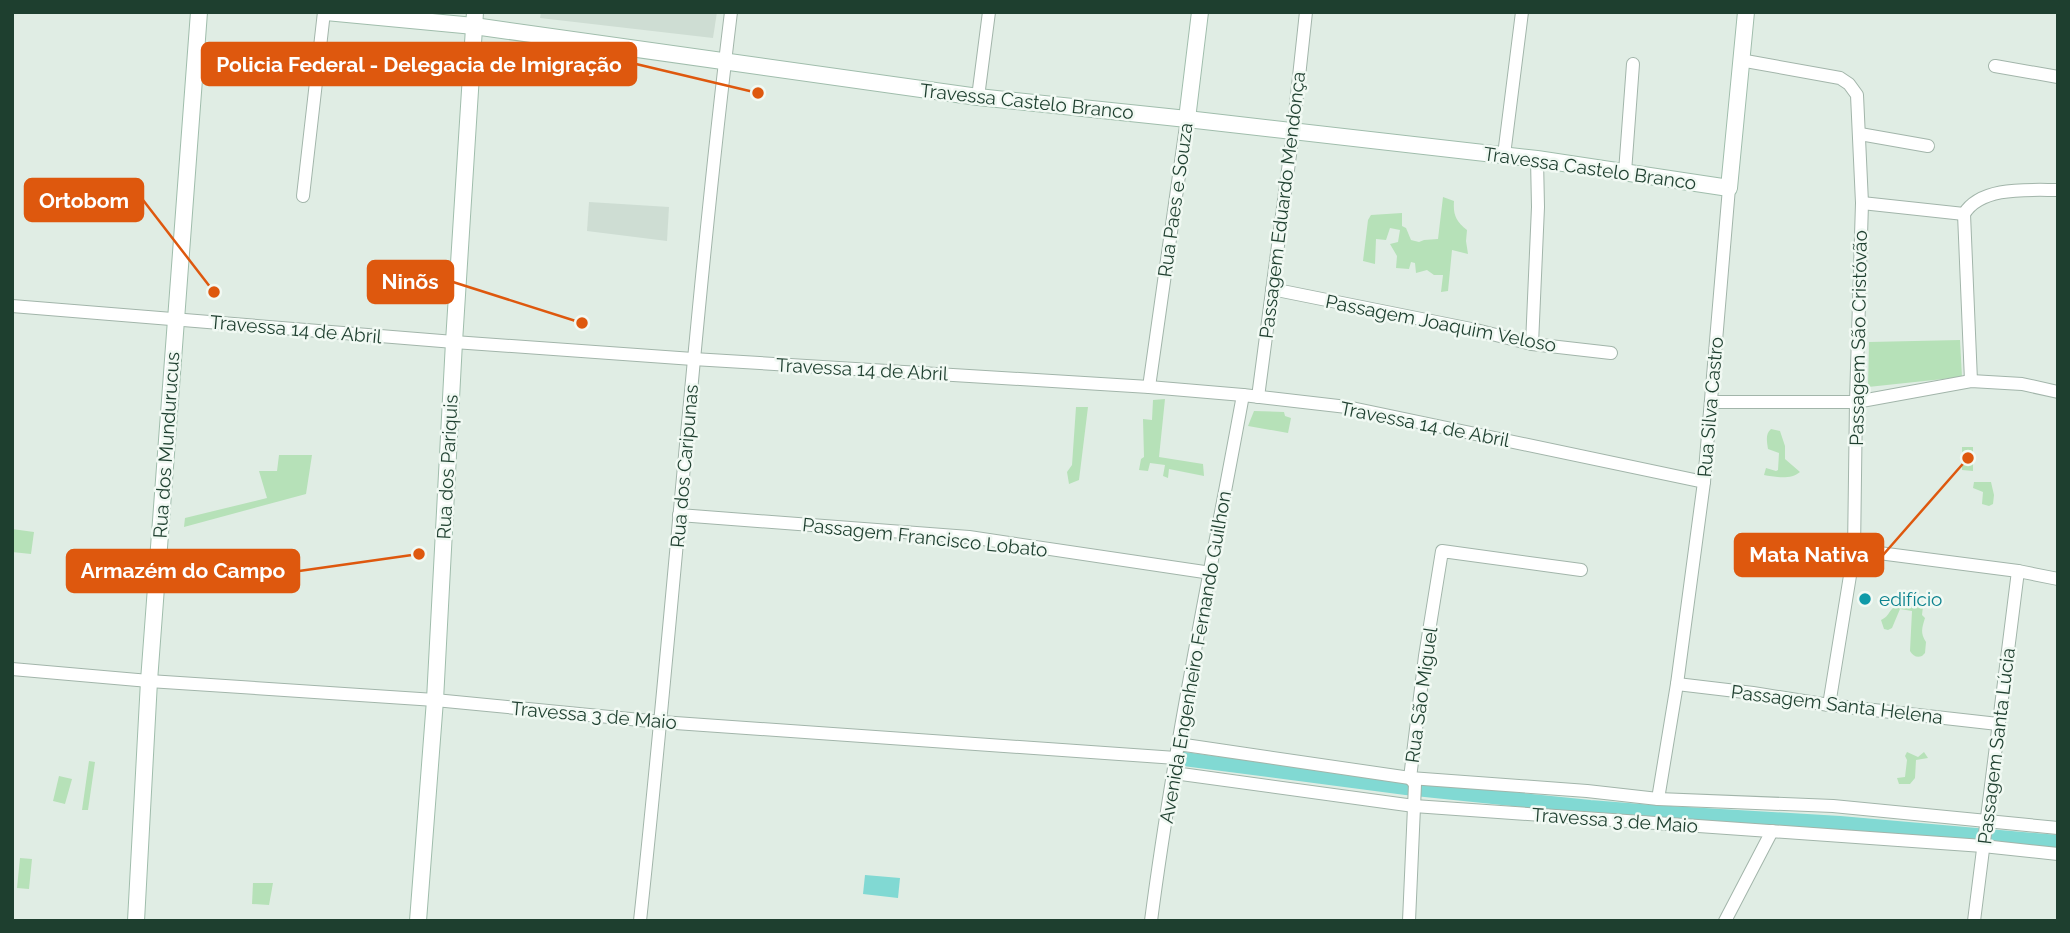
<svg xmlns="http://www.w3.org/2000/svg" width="2070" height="933" font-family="Raleway,sans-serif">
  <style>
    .built { fill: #ceddd3 }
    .green { fill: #b6e1b8 }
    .water { fill: #81d9d3 }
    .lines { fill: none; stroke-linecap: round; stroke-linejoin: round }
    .canal { stroke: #81d9d3; stroke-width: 14 }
    .street-casing { stroke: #a2b5aa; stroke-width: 14 }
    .secondary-casing { stroke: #a0bdac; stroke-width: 18 }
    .street { stroke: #fff; stroke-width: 12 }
    .secondary { stroke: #fff; stroke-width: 16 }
    .culture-dot { fill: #0f9aa8; stroke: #f1f9f3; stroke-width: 2.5 }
    .labels { text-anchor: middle; stroke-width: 5; stroke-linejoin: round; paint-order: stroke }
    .street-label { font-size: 19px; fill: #1e3f2f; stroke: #f1f9f3 }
    .culture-label { font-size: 19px; fill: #0d838f; stroke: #f1f9f3; text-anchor: start }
    .leader { fill: none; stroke: #de580e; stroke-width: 2.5 }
    .callout-dot { fill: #de580e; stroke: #f1f9f3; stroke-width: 2.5 }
    .callout { fill: #de580e; stroke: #de580e; stroke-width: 2.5 }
    .callout-label { font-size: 21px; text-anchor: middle; font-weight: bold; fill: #fff }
  </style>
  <rect width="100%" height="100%" fill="#e0ede4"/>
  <g class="built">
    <polygon points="541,12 717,12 713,38 540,18"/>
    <polygon points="589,202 669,207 667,241 587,231"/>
  </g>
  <g class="green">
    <path d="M 1443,197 L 1454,201 C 1453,215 1456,221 1467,230 L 1466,241 L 1468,254 L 1452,250 L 1448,291 L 1441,292 L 1443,275 L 1434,275 L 1427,270 L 1416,273 L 1415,263 L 1411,262 L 1409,269 L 1396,268 L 1397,256 L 1390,244 L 1398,242 L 1400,230 L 1390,228 L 1386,240 L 1376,239 L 1375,264 L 1363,261 L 1368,220 L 1371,215 L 1402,213 L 1402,226 L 1406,228 L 1411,240 L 1419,242 L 1424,240 L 1438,239 Z"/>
    <polygon points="1960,340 1962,377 1868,387 1869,342"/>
    <polygon points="1165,399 1159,457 1203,464 1204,476 1169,469 1168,478 1163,476 1165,465 1150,463 1148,471 1139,470 1141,459 1144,457 1143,419 1152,420 1153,400"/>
    <polygon points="1076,407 1088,407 1079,480 1069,484 1067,472 1072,465"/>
    <polygon points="1254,411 1284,412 1285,416 1291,418 1288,433 1248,426"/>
    <path d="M 1771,429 L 1780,431 L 1785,446 L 1785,459 L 1800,472 C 1791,480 1775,477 1764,475 L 1766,468 L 1776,471 L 1778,470 L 1779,453 L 1768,449 C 1767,442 1765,434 1771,429 Z"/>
    <polygon points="1962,447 1973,447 1973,471 1962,470"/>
    <polygon points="279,455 312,455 306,494 184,527 185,518 267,498 259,471 277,471"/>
    <polygon points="1974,482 1991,482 1994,495 1993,504 1989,506 1982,504 1983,492 1973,488"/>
    <polygon points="12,529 34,532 31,554 12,552"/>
    <path d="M 1916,601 L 1923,606 L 1922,615 L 1925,618 C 1922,628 1920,633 1926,642 L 1925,653 L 1922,656 C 1917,658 1913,656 1910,651 L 1912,611 L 1900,609 L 1892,628 L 1888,630 L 1884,629 L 1881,620 C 1888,617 1888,613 1893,608 C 1900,602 1908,603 1916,601 Z"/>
    <polygon points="1907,752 1918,757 1924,752 1928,758 1916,760 1915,778 1910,784 1899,784 1897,778 1905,777 1907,760 1905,756"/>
    <polygon points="89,761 95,762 88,810 82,810"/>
    <polygon points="59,776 72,779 65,804 53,801"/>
    <polygon points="20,858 32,859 29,889 17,888"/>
    <polygon points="253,883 273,883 269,905 252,904"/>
  </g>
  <polygon class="water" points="865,875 900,878 898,898 863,894"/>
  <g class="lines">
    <polyline class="canal" points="1176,758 1406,788 1590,807 1653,812 1840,823 2058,842"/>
    <g class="street-casing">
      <g id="street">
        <polyline points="1740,60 1840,78 1849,84 1857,95 1862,203 1856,402 1854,551 1829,705"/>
        <polyline points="1995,66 2058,77"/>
        <polyline points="978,97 989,12"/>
        <polyline points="1860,134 1928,146"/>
        <polyline points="1504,155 1522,12"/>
        <polyline points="1625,172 1633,64"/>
        <polyline points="303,196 324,12"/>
        <polyline points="1862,203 1964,214"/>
        <polyline points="1964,214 1971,381"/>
        <path d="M 1964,214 C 1981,186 2028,190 2058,190"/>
        <polyline points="1272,289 1476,330 1532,344 1611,353"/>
        <polyline points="12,306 454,342 693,359 1149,387 1243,395 1347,407 1704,482"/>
        <polyline points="1532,344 1538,207 1537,159"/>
        <polyline points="1149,387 1187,119"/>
        <polyline points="1258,397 1293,132 1306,12"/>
        <polyline points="1712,402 1856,402 1971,381 2022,384 2058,392"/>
        <polyline points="679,515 969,537 1211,573"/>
        <polyline points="1794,542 2018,571 2058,579"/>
        <polyline points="12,669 149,681 435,700 661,722 1176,758"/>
        <polyline points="1677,684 1753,693 1829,705 1998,724"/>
        <polyline points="1178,744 1410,778 1587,791 1658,799 1833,806 2058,828"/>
        <polyline points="1174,773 1414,806 1983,846 2058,854"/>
        <polyline points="1658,799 1677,684 1704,482 1729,188"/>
        <path d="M 640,921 C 673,618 694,314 731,12"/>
        <path d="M 1151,921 C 1174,744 1211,570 1243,395"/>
        <polyline points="1409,921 1415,784 1410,778 1425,656 1442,551 1581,570"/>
        <polyline points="1725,921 1772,831"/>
        <polyline points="1974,921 2018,571"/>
      </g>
    </g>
    <g class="secondary-casing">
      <g id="secondary">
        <polyline points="326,12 474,26 978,97 1187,119 1537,159 1729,188 1746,12"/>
        <polyline points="1187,119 1200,12"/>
        <polyline points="136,921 149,681 199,12"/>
        <polyline points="418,921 435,700 454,342 475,12"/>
      </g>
    </g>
    <use href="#street" class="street"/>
    <use href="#secondary" class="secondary"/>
  </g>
  <circle class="culture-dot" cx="1865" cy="599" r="7"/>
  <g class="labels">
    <g class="street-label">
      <text transform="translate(1027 101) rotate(6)" y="7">Travessa Castelo Branco</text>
      <text transform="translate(1590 168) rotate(8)" y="7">Travessa Castelo Branco</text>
      <text transform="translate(1175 200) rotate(-82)" y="7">Rua Paes e Souza</text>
      <text transform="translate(1282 205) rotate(-83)" y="7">Passagem Eduardo Mendonça</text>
      <text transform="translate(1441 323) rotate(11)" y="7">Passagem Joaquim Veloso</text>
      <text transform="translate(296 329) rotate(5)" y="7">Travessa 14 de Abril</text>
      <text transform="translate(1858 338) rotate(-89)" y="7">Passagem São Cristóvão</text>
      <text transform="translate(862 369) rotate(3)" y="7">Travessa 14 de Abril</text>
      <text transform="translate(1710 407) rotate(-85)" y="7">Rua Silva Castro</text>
      <text transform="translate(1425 424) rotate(11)" y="7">Travessa 14 de Abril</text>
      <text transform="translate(166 445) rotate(-86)" y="7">Rua dos Mundurucus</text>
      <text transform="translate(684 466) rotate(-85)" y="7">Rua dos Caripunas</text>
      <text transform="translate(447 467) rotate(-87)" y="7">Rua dos Pariquis</text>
      <text transform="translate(925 537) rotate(6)" y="7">Passagem Francisco Lobato</text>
      <text transform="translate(1195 657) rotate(-80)" y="7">Avenida Engenheiro Fernando Guilhon</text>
      <text transform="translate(1421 695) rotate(-82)" y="7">Rua São Miguel</text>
      <text transform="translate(1837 704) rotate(7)" y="7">Passagem Santa Helena</text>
      <text transform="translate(594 715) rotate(5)" y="7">Travessa 3 de Maio</text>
      <text transform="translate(1996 746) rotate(-83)" y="7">Passagem Santa Lúcia</text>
      <text transform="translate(1615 820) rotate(4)" y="7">Travessa 3 de Maio</text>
    </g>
    <g class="culture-label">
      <text x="1879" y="606">edifício</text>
    </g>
  </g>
  <path class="leader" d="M758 93L636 64M214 292L143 200M582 323L453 282M1968 458L1883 555M419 554L299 571"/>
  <g class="callout-dot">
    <circle cx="758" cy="93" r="7"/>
    <circle cx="214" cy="292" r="7"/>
    <circle cx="582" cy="323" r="7"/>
    <circle cx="1968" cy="458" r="7"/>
    <circle cx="419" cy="554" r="7"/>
  </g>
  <g class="callout">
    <rect x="202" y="43" width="434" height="42" rx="7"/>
    <rect x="25" y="179" width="118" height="42" rx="7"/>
    <rect x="368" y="261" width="85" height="42" rx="7"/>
    <rect x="1735" y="534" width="148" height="42" rx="7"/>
    <rect x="67" y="550" width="232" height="42" rx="7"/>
  </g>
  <g class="callout-label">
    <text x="419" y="72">Policia Federal - Delegacia de Imigração</text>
    <text x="84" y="208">Ortobom</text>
    <text x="410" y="289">Ninõs</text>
    <text x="1809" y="562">Mata Nativa</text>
    <text x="183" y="578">Armazém do Campo</text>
  </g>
  <rect width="2070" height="933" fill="none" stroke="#1e3f2f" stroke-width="28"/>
</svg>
